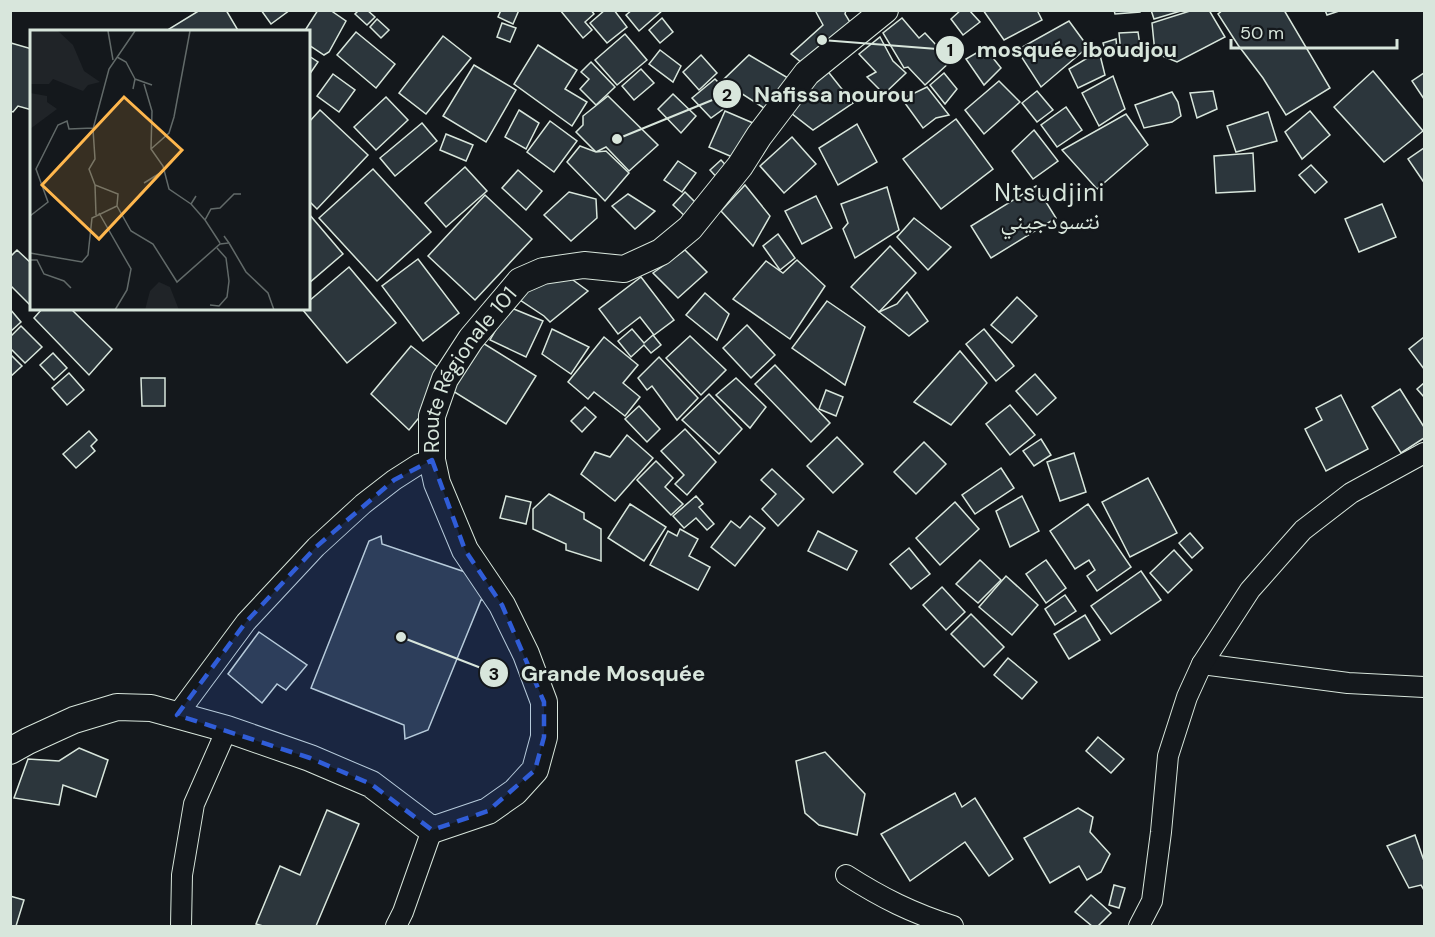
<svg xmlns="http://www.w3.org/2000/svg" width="1435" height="937" font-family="'DM Sans','Noto Naskh Arabic',sans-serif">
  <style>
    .building { fill: #2c363c; stroke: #d8e6dc; stroke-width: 1.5 }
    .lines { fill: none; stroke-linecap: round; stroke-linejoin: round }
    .minor-casing { stroke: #d8e6dc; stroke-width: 22 }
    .tertiary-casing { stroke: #d8e6dc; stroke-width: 28 }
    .minor { stroke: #14181c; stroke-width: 20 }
    .tertiary { stroke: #14181c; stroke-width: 26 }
    .marked { fill: #305dd8; fill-opacity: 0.2; stroke: #305dd8; stroke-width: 4.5; stroke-dasharray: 12 8; stroke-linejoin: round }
    .labels { text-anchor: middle; stroke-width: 4.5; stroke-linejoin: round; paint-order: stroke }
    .street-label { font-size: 21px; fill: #d8e6dc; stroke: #14181c }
    .quarter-label { font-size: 24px; letter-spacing: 1.5px; fill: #d8e6dc; stroke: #14181c }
    .inset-road { fill: none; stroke: #626a69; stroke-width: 1.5 }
    .view { fill: #ffb74d; fill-opacity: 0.15; stroke: #ffb74d; stroke-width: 3 }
    .inset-edge { fill: none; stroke: #d8e6dc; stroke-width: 3 }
    .leader { fill: none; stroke: #d8e6dc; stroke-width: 2 }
    .callout-dot { fill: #d8e6dc; stroke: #14181c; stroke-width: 2 }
    .mark-label { font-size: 18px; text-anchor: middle; font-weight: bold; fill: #111 }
    .callout-label { font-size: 22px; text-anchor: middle; font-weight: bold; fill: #d8e6dc; stroke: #14181c; stroke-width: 4.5; stroke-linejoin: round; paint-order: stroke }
  </style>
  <rect width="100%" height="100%" fill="#14181c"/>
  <g class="building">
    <polygon points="200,10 226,10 239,32 170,32 169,29"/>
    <polygon points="261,10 290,10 271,24"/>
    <polygon points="318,10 330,10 346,21 329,52 324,55 309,45 309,32 304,32"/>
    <polygon points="359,10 367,10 375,17 367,25 355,14"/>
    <polygon points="501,10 519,10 513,24 498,17"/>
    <polygon points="560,10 591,10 594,14 585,22 592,30 583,38"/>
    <polygon points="605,10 614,10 627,27 607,43 590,23"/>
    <polygon points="632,10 663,10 639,31 626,15"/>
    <polygon points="818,10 846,10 845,14 853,27 807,67 791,54 823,25 816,12"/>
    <polygon points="961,10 969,10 980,22 963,35 951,19"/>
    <polygon points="983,10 1037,10 1042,20 1004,40"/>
    <polygon points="1114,10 1140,10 1140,12 1115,14"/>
    <polygon points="1151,10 1181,10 1181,11 1154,19"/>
    <polygon points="1193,10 1209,10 1225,37 1177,62 1155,53 1152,23"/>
    <polygon points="1223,10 1284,10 1330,88 1286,115 1263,78 1238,45 1218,14"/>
    <polygon points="1325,10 1342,10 1327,15"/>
    <polygon points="662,18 673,32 660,43 649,30"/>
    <polygon points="902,18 919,38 925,33 951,61 925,85 908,67 904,68 883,33"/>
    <polygon points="377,19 389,30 381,38 370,27"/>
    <polygon points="1069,21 1088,47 1041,87 1017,50"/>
    <polygon points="502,23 516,28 510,42 497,37"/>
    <polygon points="356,32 395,64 376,88 337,55"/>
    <polygon points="1138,32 1141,52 1121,53 1119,33"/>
    <polygon points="625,34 647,60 617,85 595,60"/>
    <polygon points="443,36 471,58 426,114 399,93"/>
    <polygon points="880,37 893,61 906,73 884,94 867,77 876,72 859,54"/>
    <polygon points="1116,39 1117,50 1106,53 1103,43"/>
    <polygon points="11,43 32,49 32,110 18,106 13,112 10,111"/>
    <polygon points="538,45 577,70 565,89 587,102 572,126 514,84"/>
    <polygon points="985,48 1001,68 984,85 966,59"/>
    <polygon points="660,50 681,66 673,82 649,64"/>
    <polygon points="1099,51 1105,75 1078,88 1069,69"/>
    <polygon points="701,55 717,73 699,90 683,72"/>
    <polygon points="749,55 788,78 764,108 722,81"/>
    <polygon points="309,56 318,62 309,75"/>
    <polygon points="591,62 615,87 596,105 580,89 589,79 581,72"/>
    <polygon points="474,65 516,90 486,142 443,116"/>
    <polygon points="641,69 654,83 634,100 622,86"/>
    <polygon points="826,69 853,103 813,130 791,113"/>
    <polygon points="1373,71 1423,131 1384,162 1334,107"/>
    <polygon points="944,73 957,89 945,104 930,85"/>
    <polygon points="1424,73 1424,99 1412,81"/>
    <polygon points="333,74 355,90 339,112 317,96"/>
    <polygon points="1113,76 1125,109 1099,126 1082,93"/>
    <polygon points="715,79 736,100 711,118 692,98"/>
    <polygon points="999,81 1020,102 984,134 965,110"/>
    <polygon points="927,87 949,115 936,118 923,128 902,99"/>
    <polygon points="1037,91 1053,110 1037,122 1022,103"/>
    <polygon points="1213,91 1217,109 1197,118 1190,93"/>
    <polygon points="1172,92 1178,102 1181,116 1172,122 1144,128 1135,105"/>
    <polygon points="673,94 696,116 681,133 658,109"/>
    <polygon points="608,96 658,145 629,171 606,147 596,152 576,132 583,125 583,116"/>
    <polygon points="386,97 408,120 376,150 354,127"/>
    <polygon points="1066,107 1082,130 1057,147 1041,125"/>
    <polygon points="320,110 368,155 317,209 309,201 309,122"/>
    <polygon points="519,110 539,123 526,149 505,137"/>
    <polygon points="725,111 753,123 737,159 709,147"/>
    <polygon points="1310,111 1330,135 1302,159 1285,132"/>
    <polygon points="1268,112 1277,141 1236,152 1227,126"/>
    <polygon points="1126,114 1148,145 1097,189 1062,150"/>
    <polygon points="956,119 993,169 941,209 903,159"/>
    <polygon points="550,121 577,141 554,172 527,152"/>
    <polygon points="422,123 437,141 395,176 380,158"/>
    <polygon points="857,124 877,162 838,185 819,148"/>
    <polygon points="1034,130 1058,161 1033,179 1012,151"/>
    <polygon points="446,134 473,145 466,161 440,150"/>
    <polygon points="792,137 816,164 784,193 760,166"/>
    <polygon points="580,146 596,152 606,151 629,173 605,201 567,162"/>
    <polygon points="1424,148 1424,180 1423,181 1408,159"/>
    <polygon points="1253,153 1255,191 1216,193 1214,156"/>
    <polygon points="721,160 732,172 721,182 710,170"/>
    <polygon points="678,161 696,173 682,192 664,180"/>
    <polygon points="1311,165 1327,182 1315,193 1299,175"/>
    <polygon points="465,167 487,191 446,227 425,203"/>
    <polygon points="373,169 431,232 377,281 319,218"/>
    <polygon points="518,170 542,191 526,210 502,188"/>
    <polygon points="745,185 770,216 753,246 721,211"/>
    <polygon points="1036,186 1056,218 991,258 971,226"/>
    <polygon points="887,187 899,230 855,258 843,229 848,223 841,204"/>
    <polygon points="569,192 596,199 597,218 571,241 544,215"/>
    <polygon points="685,192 699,206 687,218 673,205"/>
    <polygon points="628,194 655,211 635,229 612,206"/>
    <polygon points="485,195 532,239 475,300 428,256"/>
    <polygon points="816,196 832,228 802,244 785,211"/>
    <polygon points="1382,204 1396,237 1359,252 1345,219"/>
    <polygon points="309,214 343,254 309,283"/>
    <polygon points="914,218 951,247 928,270 897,237"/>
    <polygon points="778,234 795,258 780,270 763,246"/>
    <polygon points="890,246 916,273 879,312 851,287"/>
    <polygon points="17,250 32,264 32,301 29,304 10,285 10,257"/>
    <polygon points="685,250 707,272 678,298 653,273"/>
    <polygon points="418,259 459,313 423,341 382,286"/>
    <polygon points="797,260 825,286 790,339 733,299 766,261 783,273"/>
    <polygon points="349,267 396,323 347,363 302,309 309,309 309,301"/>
    <polygon points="562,272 588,291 550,322 544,316 514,296"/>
    <polygon points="641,277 674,320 654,335 640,317 618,334 599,309"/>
    <polygon points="907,292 928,321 909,336 879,312 897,304"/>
    <polygon points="705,293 729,314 717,340 686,315"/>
    <polygon points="1017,297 1037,316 1012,343 991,325"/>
    <polygon points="827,301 865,327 845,385 792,348"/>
    <polygon points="509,307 543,321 526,357 490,340"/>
    <polygon points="10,309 21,322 10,332"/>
    <polygon points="42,309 71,309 112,349 89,375 34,318"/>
    <polygon points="747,325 775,355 751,378 723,348"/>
    <polygon points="21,326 42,347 25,363 10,348 10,337"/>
    <polygon points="552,329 589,347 571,374 542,354"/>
    <polygon points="632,329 644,343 653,335 661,345 651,353 644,345 631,357 618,341"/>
    <polygon points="984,329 1014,366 996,381 966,344"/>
    <polygon points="690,336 726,370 701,395 666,358"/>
    <polygon points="604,337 638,365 623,383 640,397 625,416 594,392 588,399 568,382"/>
    <polygon points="1424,337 1424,369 1409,349"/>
    <polygon points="478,340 536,376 506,424 448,388"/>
    <polygon points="411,346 440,369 431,403 409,430 371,394"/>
    <polygon points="960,351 987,383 951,425 914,402"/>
    <polygon points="53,353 67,368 54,380 40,365"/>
    <polygon points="10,354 22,366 10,377"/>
    <polygon points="659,357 698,398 677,420 652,386 647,390 638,378"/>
    <polygon points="775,365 830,423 811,442 755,384"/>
    <polygon points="69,373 84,390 67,405 52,388"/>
    <polygon points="1035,374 1056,398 1037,415 1016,391"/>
    <polygon points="141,378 165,378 165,406 142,406"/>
    <polygon points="736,378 766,407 750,428 716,395"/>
    <polygon points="1424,383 1424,397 1417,389"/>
    <polygon points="1400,389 1424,427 1424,438 1401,453 1372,407"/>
    <polygon points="826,390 843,397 836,416 819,409"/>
    <polygon points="709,394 742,429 719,454 682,420"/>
    <polygon points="1341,395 1368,449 1326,471 1305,429 1322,420 1316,408"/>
    <polygon points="1010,405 1035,435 1010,455 986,424"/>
    <polygon points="639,406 660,429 647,442 625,419"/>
    <polygon points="585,407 596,417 582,432 571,421"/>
    <polygon points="685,429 716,462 687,495 675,484 684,475 661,451"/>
    <polygon points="89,431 97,440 91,446 95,451 76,468 63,454"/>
    <polygon points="627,435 653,458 615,501 581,474 595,452 610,457"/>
    <polygon points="837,437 863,464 833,493 807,466"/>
    <polygon points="1041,439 1051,455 1034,466 1023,451"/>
    <polygon points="924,442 946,464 916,494 894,472"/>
    <polygon points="1074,453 1086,492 1060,501 1047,462"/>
    <polygon points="656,461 673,478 665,487 683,504 671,515 637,480"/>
    <polygon points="1001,468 1014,488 975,514 962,495"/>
    <polygon points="772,469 804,499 778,526 762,509 776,494 761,480"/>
    <polygon points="1148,478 1177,533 1130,557 1102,502"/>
    <polygon points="549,494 584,513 584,519 601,529 601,561 566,550 566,544 533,529 533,509"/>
    <polygon points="506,496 531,502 526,524 500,518"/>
    <polygon points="696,496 703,504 699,507 714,524 707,530 696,518 684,528 673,516"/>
    <polygon points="1022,496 1039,531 1010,547 996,511"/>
    <polygon points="955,502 979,529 940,565 916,538"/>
    <polygon points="630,504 666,527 644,561 608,538"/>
    <polygon points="1088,504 1131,567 1097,591 1087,576 1095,570 1089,560 1075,569 1050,531"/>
    <polygon points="750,516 765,528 735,566 711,547 731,521 740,528"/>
    <polygon points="680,529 698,539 689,556 710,567 698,590 650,565 668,531 677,536"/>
    <polygon points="818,531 857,551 847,570 808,551"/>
    <polygon points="1190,533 1203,548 1192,558 1179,543"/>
    <polygon points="381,536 382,544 474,575 493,599 481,600 428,730 405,739 404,725 311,688 369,541"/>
    <polygon points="909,548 930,574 911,589 890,564"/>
    <polygon points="1174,550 1192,570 1168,593 1150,573"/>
    <polygon points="980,560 1001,580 978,603 956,584"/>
    <polygon points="1046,560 1066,588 1046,603 1026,574"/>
    <polygon points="1141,571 1161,600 1111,634 1091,606"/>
    <polygon points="1006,576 1038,605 1012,635 979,607"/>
    <polygon points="942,587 965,612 946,630 923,605"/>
    <polygon points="1065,595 1076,611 1055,625 1045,609"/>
    <polygon points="971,614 1004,647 984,667 951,634"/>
    <polygon points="1085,615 1100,640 1069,659 1054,634"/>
    <polygon points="259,632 307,665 286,690 277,684 262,703 228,674"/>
    <polygon points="1008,658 1037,682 1022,699 994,675"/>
    <polygon points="1098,737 1124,759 1111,773 1086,751"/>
    <polygon points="79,748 108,760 96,797 63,785 59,805 14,798 28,759 59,761"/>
    <polygon points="825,752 865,794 857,835 819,825 805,813 796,761"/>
    <polygon points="955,793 962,807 975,798 1013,859 989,876 965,842 910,881 881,834"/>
    <polygon points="1078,808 1093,817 1090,832 1110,854 1101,872 1087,880 1079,866 1050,883 1024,838"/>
    <polygon points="327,810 359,824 316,926 263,926 256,924 280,866 300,875"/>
    <polygon points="1415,835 1424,861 1424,890 1421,885 1409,888 1387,846"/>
    <polygon points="1114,885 1125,888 1119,908 1109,905"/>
    <polygon points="1091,895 1111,913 1098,926 1092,926 1075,912"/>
    <polygon points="10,896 24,900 16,926 10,926"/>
  </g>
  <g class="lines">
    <g class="minor-casing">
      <g id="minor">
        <polyline points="1202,664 1348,683 1424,687"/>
        <polyline points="177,715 246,622 316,547 363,504 394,480 419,464 432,460"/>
        <path d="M 846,875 C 882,898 912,913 953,926"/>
        <polyline points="181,926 182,875 194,804 227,729"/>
        <polyline points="396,926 403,912 432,830"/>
        <polyline points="1139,926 1152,901 1161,832 1168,756 1187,697 1202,664 1250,590 1303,530 1351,493 1424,453"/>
      </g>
    </g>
    <g class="tertiary-casing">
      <g id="tertiary">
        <path id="s1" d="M 10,751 L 28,741 L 74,720 L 117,707 L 151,708 L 227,729 L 310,758 L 371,784 L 432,830 L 488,811 L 515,792 L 535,770 L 544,737 L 544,702 L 526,654 L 502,605 L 465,550 L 437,483 L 432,460 L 432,416 L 445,379 L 471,339 L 520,281 L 543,271 L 584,265 L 624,269 L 661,252 L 690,228 L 740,166 L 759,136 L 807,73 L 885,10"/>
      </g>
    </g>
    <use href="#minor" class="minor"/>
    <use href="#tertiary" class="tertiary"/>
  </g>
  <path class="marked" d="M 432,460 L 465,550 L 502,605 L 544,702 L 544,737 L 535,770 L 488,811 L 432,830 L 371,784 L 310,758 L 177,715 L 246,622 L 316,547 L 394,480 Z"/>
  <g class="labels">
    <g class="street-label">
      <text dy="7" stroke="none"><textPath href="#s1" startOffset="1020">Route Régionale 101</textPath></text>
    </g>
    <g class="quarter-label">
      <text x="1050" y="201">Ntsudjini<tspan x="1050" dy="28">نتسودجيني</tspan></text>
    </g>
  </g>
  <g transform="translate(30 30)">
    <rect width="280" height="280" fill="#14181c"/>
    <path d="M 0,1 L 28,1 L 43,15 L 54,41 L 70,52 L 58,55 L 53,61 L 23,49 L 19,54 L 0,54 ZM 0,63 L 17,66 L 17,72 L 27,79 L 0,99 ZM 129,252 L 140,257 L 149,280 L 115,280 L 120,261 Z" fill="#202428"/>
    <path class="inset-road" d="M 78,1 L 83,30M 87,27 L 96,32 L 105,49 L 103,59M 105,49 L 122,55M 114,54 L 122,81 L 121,119 L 133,136 L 139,159 L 161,174M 121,119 L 139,103 L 144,87 L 160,1M 114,153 L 135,140M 65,155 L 66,185M 166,166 L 161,174 L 175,190M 87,176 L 101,201 L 123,214 L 147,252 L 190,214 L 199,213 L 194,206M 69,183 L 101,239 L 97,260 L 85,280M 0,186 L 18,172 L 6,139 L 28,95 L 37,91 L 39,99 L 63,98M 190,213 L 175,190 L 181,179 L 190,178 L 204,164 L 211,164M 199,213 L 216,242 L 238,263 L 244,280M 0,223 L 52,232 L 58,225 L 62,188 L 87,176 L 88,164 L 65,155 L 59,139 L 65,129 L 63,99 L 79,39 L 105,1M 0,230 L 7,230 L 14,244 L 34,251 L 41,258M 180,275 L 189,276 L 197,267 L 199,251 L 196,228 L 187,218"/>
    <path class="view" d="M 94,67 L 152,120 L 69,209 L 12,155 Z"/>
    <rect width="280" height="280" class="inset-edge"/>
  </g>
  <path class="leader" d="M822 40L950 50M617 139L727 94M401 637L494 673"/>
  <g class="callout-dot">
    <circle cx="822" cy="40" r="6"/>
    <circle cx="617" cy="139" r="6"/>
    <circle cx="401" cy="637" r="6"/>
    <circle cx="950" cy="50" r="15"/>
    <circle cx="727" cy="94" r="15"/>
    <circle cx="494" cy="673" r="15"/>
  </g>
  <g class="mark-label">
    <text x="950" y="56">1</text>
    <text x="727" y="101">2</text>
    <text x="494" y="680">3</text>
  </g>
  <g class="callout-label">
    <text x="1077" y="57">mosquée iboudjou</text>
    <text x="834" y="102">Nafissa nourou</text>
    <text x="613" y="681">Grande Mosquée</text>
  </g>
  <rect width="1435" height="937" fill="none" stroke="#d8e6dc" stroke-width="24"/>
  <path d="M1231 39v9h166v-9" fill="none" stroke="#d8e6dc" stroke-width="3"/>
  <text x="1240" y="39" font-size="18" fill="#d8e6dc" stroke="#14181c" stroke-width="4.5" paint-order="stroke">50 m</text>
</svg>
